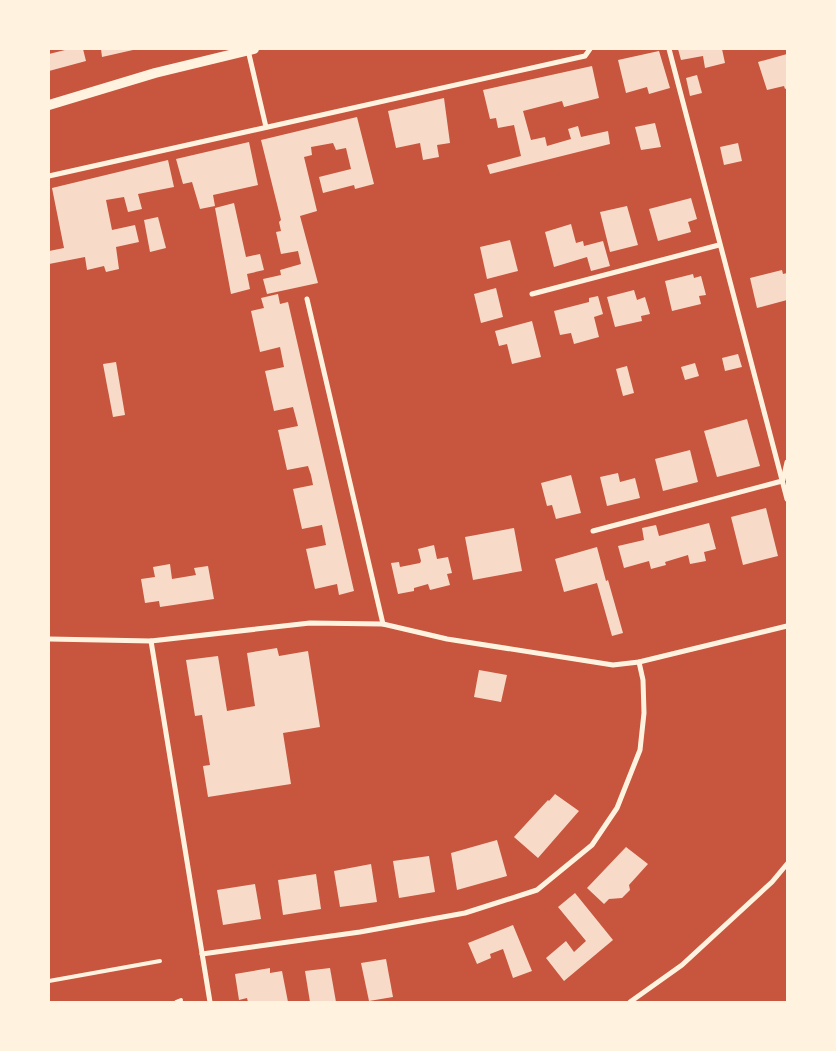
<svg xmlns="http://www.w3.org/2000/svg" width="836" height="1051" font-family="'Titillium Web',sans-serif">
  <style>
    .building { fill: #f7dbc8 }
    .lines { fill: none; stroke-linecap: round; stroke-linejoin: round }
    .service { stroke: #fff3e0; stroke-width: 4 }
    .minor { stroke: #fff3e0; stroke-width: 5 }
    .secondary { stroke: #fff3e0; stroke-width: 10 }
  </style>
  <rect width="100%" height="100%" fill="#c8553d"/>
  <g class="building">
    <polygon points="69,49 83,49 86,61 49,71 49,54"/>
    <polygon points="101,49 133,49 133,50 102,57"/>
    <polygon points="678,49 722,49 725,63 705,68 703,56 681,60"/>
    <polygon points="659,51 670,88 649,94 647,87 626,93 618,60"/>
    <polygon points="787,54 787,88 785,89 784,86 767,90 758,62"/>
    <polygon points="592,66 599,98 564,107 562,101 523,111 531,140 545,137 547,146 571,139 568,129 578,126 581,137 608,131 610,144 490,174 487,165 521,156 514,125 498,128 496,118 490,119 483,90"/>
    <polygon points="697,75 702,93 690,96 686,78"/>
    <polygon points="444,98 450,143 437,145 439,157 423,160 420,143 396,148 388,111"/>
    <polygon points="357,117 374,184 355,189 354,185 323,193 319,177 351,169 346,148 336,150 333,143 311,147 312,155 304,157 317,211 300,216 318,283 267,294 263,279 281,275 280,270 301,264 298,251 281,254 276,232 281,231 279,222 281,220 261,140"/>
    <polygon points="655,123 661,147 641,150 635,127"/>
    <polygon points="249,142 258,185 213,195 215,206 200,209 192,182 183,184 176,159"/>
    <polygon points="738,143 742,161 724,165 720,147"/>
    <polygon points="168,160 174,187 138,194 142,209 128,212 124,197 106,200 112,230 135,225 139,242 116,247 119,269 106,272 104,266 87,270 85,257 49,264 49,251 64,248 52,188"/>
    <polygon points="691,198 697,219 688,222 691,232 658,241 649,209"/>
    <polygon points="234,203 246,257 260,254 264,270 247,274 250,289 231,294 215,208"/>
    <polygon points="627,206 638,245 610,252 600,212"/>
    <polygon points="158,217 166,248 150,252 144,220"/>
    <polygon points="571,224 576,243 583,241 584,246 603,241 610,266 591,271 587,257 554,267 545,232"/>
    <polygon points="510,240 518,271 487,279 480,247"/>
    <polygon points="782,270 783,274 787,273 787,300 757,308 750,278"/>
    <polygon points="693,274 694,278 701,276 706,295 699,296 701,304 672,311 665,281"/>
    <polygon points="496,288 503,317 481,323 474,294"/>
    <polygon points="634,290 637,300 645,297 650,314 641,316 642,321 615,327 607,297"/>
    <polygon points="278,294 280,304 288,302 354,591 339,595 337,584 315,589 306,549 326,545 322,525 302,529 293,489 313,485 311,475 308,466 287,470 278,430 298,426 293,407 274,411 265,371 284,367 280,347 260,352 251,311 264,308 261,298"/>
    <polygon points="598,296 603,314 594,317 599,337 574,344 571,333 560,335 554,311 589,302 589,298"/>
    <polygon points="532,321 541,357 512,364 507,344 499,346 495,331"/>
    <polygon points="738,354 742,367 725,371 722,358"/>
    <polygon points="116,362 125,415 113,417 103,364"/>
    <polygon points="695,363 699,376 685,380 681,367"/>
    <polygon points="627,366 634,393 623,396 616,369"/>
    <polygon points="747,419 760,466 717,477 704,431"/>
    <polygon points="690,450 698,482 663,491 655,459"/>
    <polygon points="618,473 620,482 635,478 640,498 607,506 600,477"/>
    <polygon points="571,475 581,513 556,519 552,505 547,506 541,483"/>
    <polygon points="766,508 778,556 743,565 731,517"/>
    <polygon points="709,523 716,549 704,552 706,561 690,564 688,555 665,562 666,565 651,569 649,561 624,568 618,546 644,540 642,528 656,525 659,536"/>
    <polygon points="514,528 522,571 473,580 465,537"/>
    <polygon points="434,545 437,559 448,557 452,573 447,574 450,585 430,590 428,584 414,588 414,591 398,594 391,563 399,562 400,567 420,563 421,561 418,549"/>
    <polygon points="597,547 606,581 608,580 623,633 612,636 597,583 564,592 555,559"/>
    <polygon points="170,564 172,579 196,575 194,568 208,566 214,599 160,607 159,601 145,603 141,579 155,577 153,567"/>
    <polygon points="277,648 279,656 308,651 320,727 283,733 291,784 208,797 203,766 210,765 202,715 195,716 186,660 218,656 227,711 255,706 247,653"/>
    <polygon points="479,670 507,675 501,702 474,697"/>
    <polygon points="555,794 579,811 538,858 514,837 548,800 549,801"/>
    <polygon points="497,840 507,876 457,890 451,853"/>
    <polygon points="626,847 648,864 629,885 630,890 622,898 609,899 604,904 587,888"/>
    <polygon points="429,856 435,892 399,898 393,861"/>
    <polygon points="371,864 377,902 340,907 334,871"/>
    <polygon points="316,874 321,909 283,915 278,880"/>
    <polygon points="255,884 261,919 223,925 217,890"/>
    <polygon points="575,893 613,940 564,981 546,958 566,941 574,952 586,941 558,907"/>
    <polygon points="513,925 532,971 513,978 503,949 490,954 491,958 477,964 468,943"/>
    <polygon points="386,959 393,997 369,1001 361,963"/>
    <polygon points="270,968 270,973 282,971 288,1002 248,1002 247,998 239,1000 235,974"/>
    <polygon points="330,968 336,1002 310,1002 305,971"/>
  </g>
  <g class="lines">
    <g class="service">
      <polyline points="49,981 160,961"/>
      <polyline points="176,1002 181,1000"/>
    </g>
    <g class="minor">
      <polyline points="669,49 787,499"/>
      <polyline points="248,50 266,127"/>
      <polyline points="49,176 585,56 590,49"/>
      <polyline points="532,294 719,245"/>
      <polyline points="307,299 383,624"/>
      <polyline points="783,480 787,462"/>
      <polyline points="593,531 782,481"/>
      <polyline points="49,639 151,641 310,623 383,624 447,639 613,665 639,662 787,626"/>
      <polyline points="151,641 210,1002"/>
      <polyline points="202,954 360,932 465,913 537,890 592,845 617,808 640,750 644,713 643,680 639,662"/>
      <polyline points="630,1002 682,965 772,882 787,864"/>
    </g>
    <polyline class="secondary" points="49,105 155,73 254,49"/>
  </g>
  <rect width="836" height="1051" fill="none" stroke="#fff3e0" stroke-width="100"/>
</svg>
